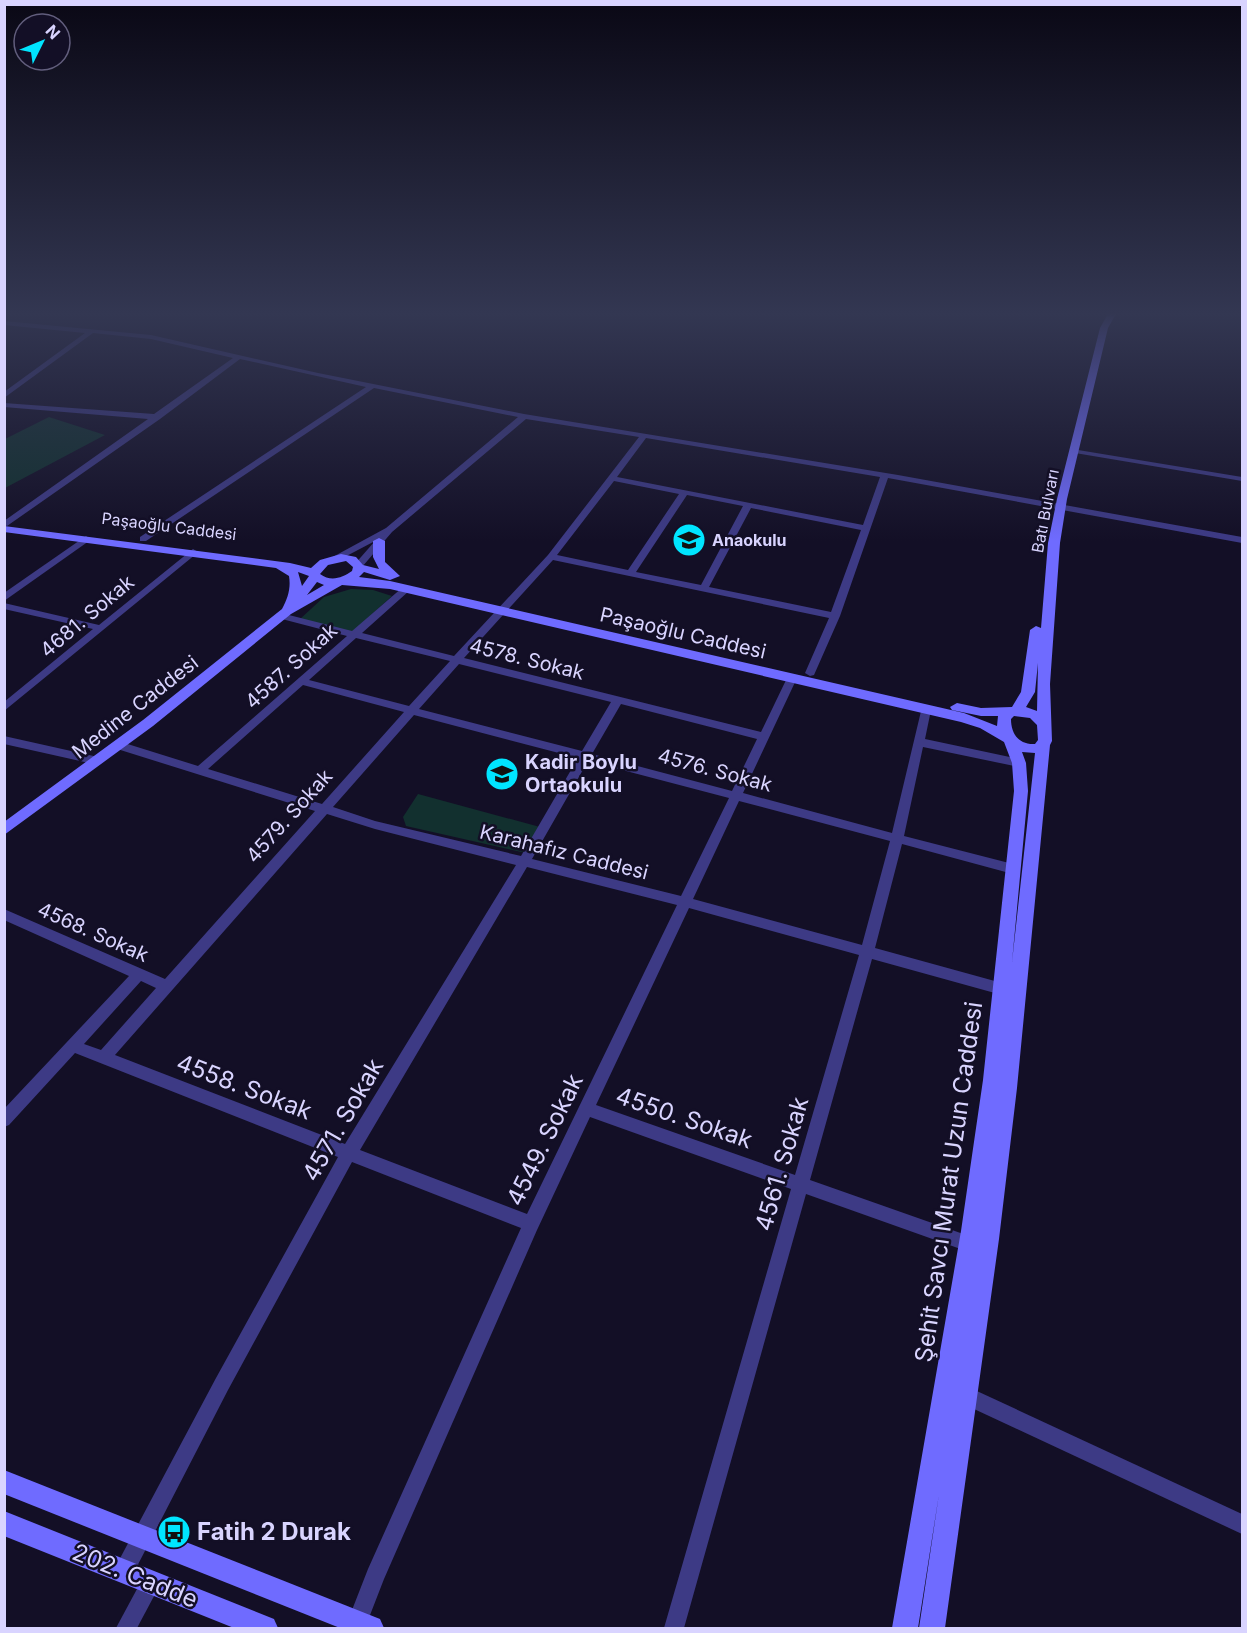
<svg xmlns="http://www.w3.org/2000/svg" width="1247" height="1633" font-family="Inter,sans-serif">
  <style>
    .green { fill: #12302f }
    .lines { fill: none; stroke-linecap: round; stroke-linejoin: round }
    .street { fill: #3d3a85; fill-rule: evenodd }
    .secondary { fill: #6f6bff; fill-rule: evenodd }
    .labels { text-anchor: middle; stroke-width: 5; stroke-linejoin: round; paint-order: stroke }
    .far-street-label { font-size: 16px; fill: #d9d4ff; stroke: #130f26 }
    .far-poi-label { font-size: 16px; font-weight: bold; fill: #d9d4ff; stroke: #130f26; text-anchor: start }
    .street-label { font-size: 20px; fill: #d9d4ff; stroke: #130f26 }
    .poi-label { font-size: 20px; font-weight: bold; fill: #d9d4ff; stroke: #130f26; text-anchor: start }
    .near-street-label { font-size: 24px; fill: #d9d4ff; stroke: #130f26 }
    .near-poi-label { font-size: 24px; font-weight: bold; fill: #d9d4ff; stroke: #130f26; text-anchor: start }
  </style>
  <rect width="100%" height="100%" fill="#130f26"/>
  <g class="green">
    <polygon points="49,417 105,435 5,488 5,439"/>
    <polygon points="351,589 373,590 392,596 352,632 299,620 324,597"/>
    <polygon points="418,794 540,827 530,854 406,826 403,817"/>
  </g>
  <g class="lines">
    <g class="street">
      <path d="M 4,321 L 151,335 L 318,373 L 524,414 L 898,475 L 1242,537 L 1242,543 L 888,478 L 840,616 L 814,675 L 810,676 L 805,673 L 829,618 L 553,560 L 464,658 L 761,732 L 787,678 L 792,675 L 796,676 L 797,678 L 743,793 L 892,833 L 922,707 L 926,706 L 931,710 L 925,739 L 1019,759 L 1025,763 L 1019,767 L 923,747 L 904,836 L 1013,864 L 1017,866 L 1019,869 L 1017,872 L 1013,874 L 902,844 L 875,948 L 1002,983 L 1007,985 L 1009,989 L 1007,993 L 1002,995 L 872,959 L 810,1180 L 969,1236 L 975,1238 L 977,1244 L 975,1250 L 969,1252 L 806,1194 L 684,1628 L 664,1628 L 791,1189 L 590,1117 L 537,1230 L 384,1579 L 365,1628 L 345,1628 L 368,1569 L 521,1228 L 352,1162 L 228,1390 L 131,1578 L 124,1581 L 117,1578 L 114,1571 L 117,1564 L 216,1378 L 338,1157 L 75,1053 L 9,1125 L 4,1127 L 4,1109 L 129,976 L 4,920 L 4,909 L 165,979 L 315,811 L 114,748 L 112,745 L 114,742 L 118,741 L 198,766 L 347,636 L 278,618 L 278,614 L 281,613 L 352,631 L 403,587 L 406,586 L 411,589 L 409,591 L 362,633 L 454,656 L 548,555 L 639,437 L 526,419 L 392,532 L 362,567 L 359,568 L 354,565 L 375,541 L 337,561 L 331,561 L 329,559 L 386,528 L 518,417 L 374,388 L 146,541 L 140,541 L 140,537 L 366,387 L 240,359 L 160,419 L 7,526 L 4,525 L 4,521 L 148,419 L 4,407 L 4,403 L 154,414 L 233,358 L 151,339 L 93,333 L 4,398 L 4,392 L 85,333 L 4,325 ZM 646,438 L 880,477 L 863,525 L 617,477 ZM 614,481 L 679,494 L 628,570 L 557,555 ZM 687,495 L 743,506 L 701,585 L 636,572 ZM 751,508 L 861,530 L 831,612 L 709,587 ZM 356,638 L 450,661 L 409,706 L 309,680 ZM 459,664 L 611,702 L 582,751 L 419,709 ZM 303,685 L 404,712 L 322,804 L 208,769 ZM 621,704 L 757,739 L 732,791 L 592,754 ZM 414,715 L 578,758 L 521,856 L 375,821 L 333,807 ZM 588,761 L 729,798 L 681,896 L 532,859 ZM 739,801 L 890,841 L 862,945 L 693,899 ZM 327,814 L 375,829 L 516,865 L 345,1144 L 115,1055 ZM 527,867 L 677,905 L 527,1214 L 360,1150 ZM 689,908 L 859,955 L 795,1175 L 596,1105 ZM 141,981 L 156,988 L 101,1050 L 84,1044 Z"/>
      <polygon points="1072,449 1242,477 1242,481 1075,453 1072,453"/>
      <polygon points="86,536 90,539 89,541 4,601 4,593"/>
      <polygon points="193,549 198,552 196,554 4,711 4,702 93,629 4,609 4,603 99,625"/>
      <polygon points="4,736 98,757 104,761 98,765 4,744"/>
      <polygon points="966,1386 1242,1514 1242,1534 959,1402 957,1395 959,1388"/>
      <polygon points="151,1573 158,1576 161,1583 137,1628 116,1628 144,1576"/>
    </g>
    <g class="secondary">
      <path d="M 1109,312 L 1117,312 L 1108,328 L 1067,499 L 1060,543 L 1050,684 L 1052,741 L 1050,745 L 1017,1088 L 999,1239 L 945,1628 L 919,1628 L 939,1494 L 918,1628 L 892,1628 L 961,1231 L 983,1080 L 1014,791 L 1012,763 L 1004,742 L 980,728 L 961,722 L 390,589 L 342,585 L 291,614 L 153,726 L 4,835 L 4,822 L 143,720 L 282,609 C 288,598 291,588 289,576 L 276,568 L 4,532 L 4,526 L 290,563 L 311,568 L 320,560 L 341,554 L 356,557 L 363,565 L 379,569 L 373,557 L 373,541 L 379,538 L 385,541 L 385,562 L 400,576 L 390,580 L 364,572 L 359,577 L 390,581 L 964,713 L 997,726 L 998,716 L 981,716 L 952,710 L 950,707 L 957,703 L 981,708 L 1012,707 L 1021,692 L 1030,630 L 1036,626 L 1041,628 L 1048,543 L 1057,499 L 1100,328 ZM 346,561 L 353,567 L 352,571 C 342,578 331,582 320,574 L 328,565 ZM 298,572 L 309,576 L 302,586 ZM 317,582 L 324,585 L 307,595 ZM 1038,663 L 1037,711 L 1026,707 L 1035,692 ZM 1014,716 L 1030,718 L 1037,725 L 1038,740 L 1035,744 C 1019,745 1011,734 1011,719 ZM 1022,752 L 1035,753 L 1012,962 L 1028,791 L 1026,763 Z"/>
      <polygon points="4,1470 380,1619 384,1628 340,1628 4,1494"/>
      <polygon points="4,1511 274,1619 278,1628 234,1628 4,1536"/>
    </g>
  </g>
  <linearGradient id="sky" x2="0" y2="1"><stop stop-color="#0a0815"/><stop offset="0.58" stop-color="#333752"/><stop offset="1" stop-color="#333752" stop-opacity="0"/></linearGradient>
  <rect width="1247" height="541" fill="url(#sky)"/>
  <defs>
    <g id="school-disc" transform="scale(1.725)"><circle r="9.5" fill="#00e5ff" stroke="#130f26"/><path d="M0-5L7-2L0 1L-7-2ZM-4 1L0 2.5L4 1V4Q0 6-4 4Z" fill="#111"/></g>
    <g id="bus-disc" transform="scale(1.725)"><circle r="9.5" fill="#00e5ff" stroke="#130f26"/><path d="M-5-6H5V4H4V6H2V4H-2V6H-4V4H-5ZM-3.5-4V0h7V-4ZM-3.5 1.2v1.5H-2V1.2ZM2 1.2v1.5H3.5V1.2Z" fill="#111"/></g>
  </defs>
  <g fill-rule="evenodd">
    <use href="#school-disc" x="689" y="540"/>
    <use href="#school-disc" x="502" y="774"/>
    <use href="#bus-disc" x="174" y="1532"/>
  </g>
  <g class="labels">
    <g class="far-street-label">
      <text transform="translate(1045 511) rotate(-79)" y="6">Batı Bulvarı</text>
      <text transform="translate(169 526) rotate(7)" y="6">Paşaoğlu Caddesi</text>
    </g>
    <g class="far-poi-label">
      <text x="712" y="546">Anaokulu</text>
    </g>
    <g class="street-label">
      <text transform="translate(87 616) rotate(-40)" y="7">4681. Sokak</text>
      <text transform="translate(683 633) rotate(13)" y="7">Paşaoğlu Caddesi</text>
      <text transform="translate(527 659) rotate(14)" y="7">4578. Sokak</text>
      <text transform="translate(291 666) rotate(-42)" y="7">4587. Sokak</text>
      <text transform="translate(135 707) rotate(-38)" y="7">Medine Caddesi</text>
      <text transform="translate(715 770) rotate(15)" y="7">4576. Sokak</text>
      <text transform="translate(289 816) rotate(-48)" y="7">4579. Sokak</text>
      <text transform="translate(564 852) rotate(14)" y="7">Karahafız Caddesi</text>
      <text transform="translate(93 932) rotate(24)" y="7">4568. Sokak</text>
    </g>
    <g class="poi-label">
      <text x="525" y="769">Kadir Boylu<tspan x="525" dy="23">Ortaokulu</tspan></text>
    </g>
    <g class="near-street-label">
      <text transform="translate(244 1087) rotate(21)" y="8">4558. Sokak</text>
      <text transform="translate(684 1118) rotate(19)" y="8">4550. Sokak</text>
      <text transform="translate(343 1120) rotate(-60)" y="8">4571. Sokak</text>
      <text transform="translate(545 1140) rotate(-64)" y="8">4549. Sokak</text>
      <text transform="translate(782 1164) rotate(-74)" y="8">4561. Sokak</text>
      <text transform="translate(949 1182) rotate(-82)" y="8">Şehit Savcı Murat Uzun Caddesi</text>
      <text transform="translate(135 1576) rotate(22)" y="8">202. Cadde</text>
    </g>
    <g class="near-poi-label">
      <text x="197" y="1540">Fatih 2 Durak</text>
    </g>
  </g>
  <rect width="1247" height="1633" fill="none" stroke="#d9d4ff" stroke-width="12"/>
  <g transform="translate(42 42) rotate(47)"><circle r="28" fill="#130f26" stroke="#625e7d" stroke-width="1.5"/>
  <path d="M0-4.5L10 22L0 15L-10 22Z" fill="#00e5ff"/>
  <text y="-9" font-size="16" font-weight="bold" text-anchor="middle" fill="#d9d4ff">N</text>
  </g>
</svg>
